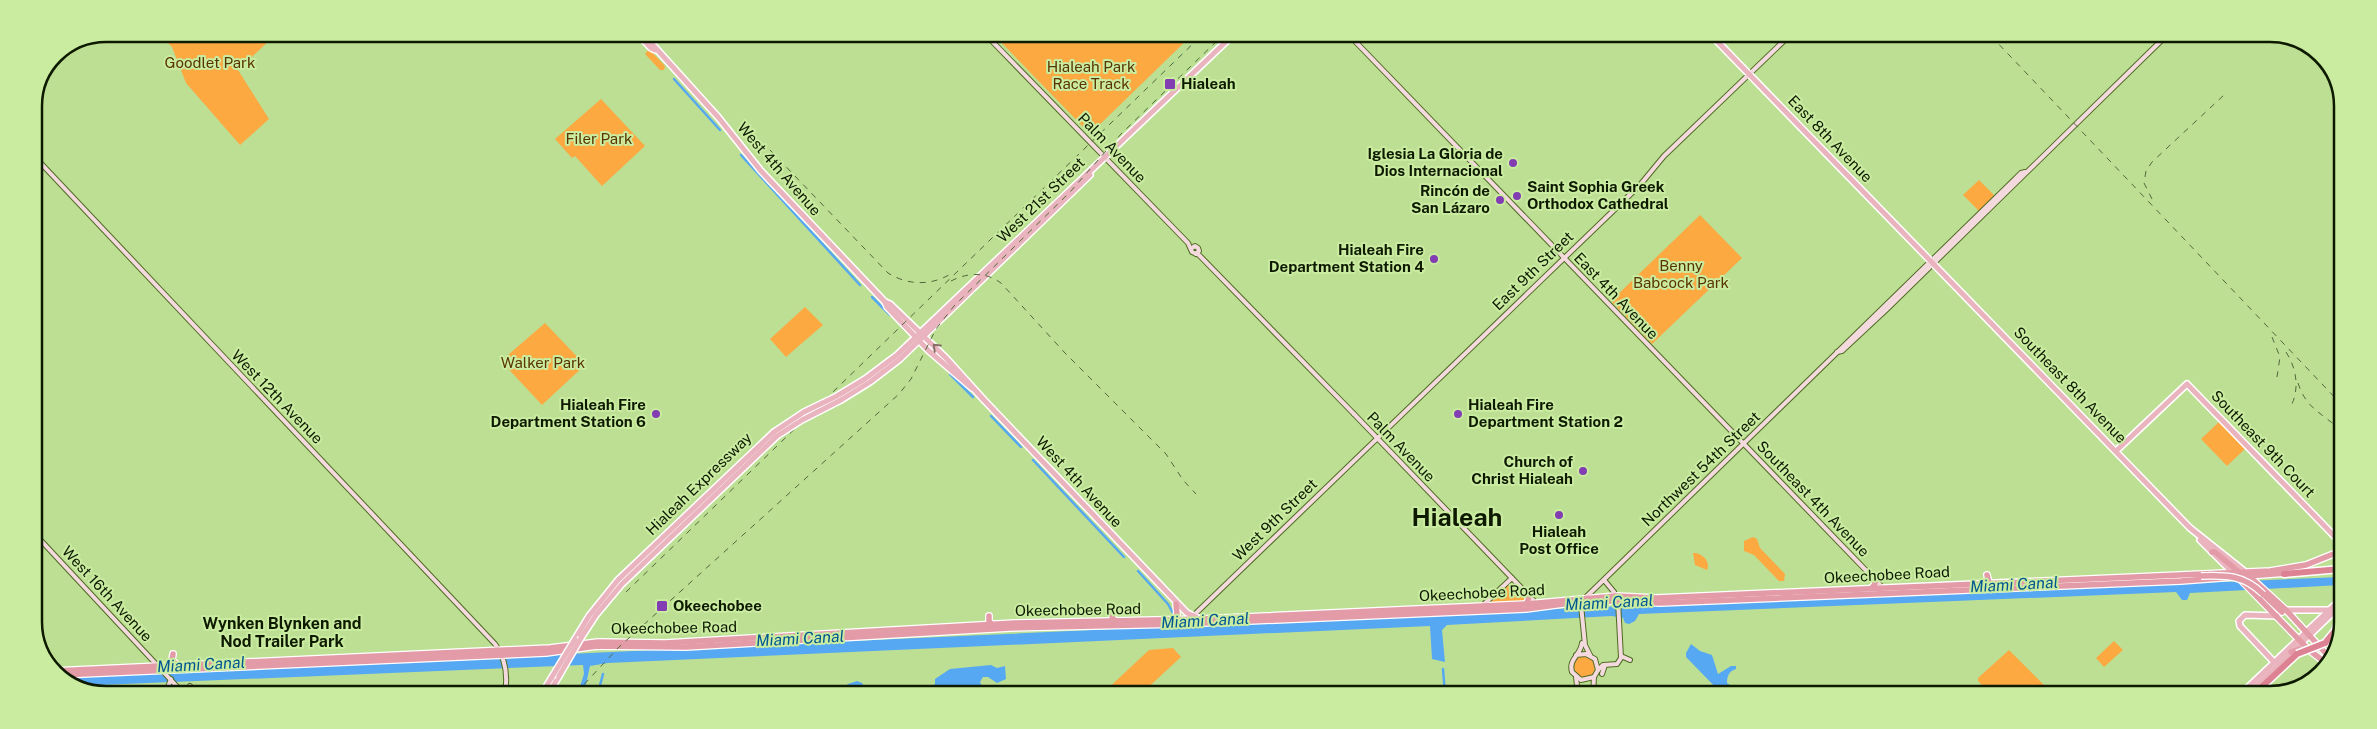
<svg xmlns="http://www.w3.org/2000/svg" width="2377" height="729" font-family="'Public Sans',sans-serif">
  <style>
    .green { fill: #fca942 }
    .water { fill: #56a8f2 }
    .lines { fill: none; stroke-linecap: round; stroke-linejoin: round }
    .canal { stroke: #56a8f2; stroke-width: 2.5 }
    .secondary-casing { stroke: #4e6b22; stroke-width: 6 }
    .primary-casing { stroke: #fff; stroke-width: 8 }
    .trunk-casing { stroke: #fff; stroke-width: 8 }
    .motorway-casing { stroke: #fff; stroke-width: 9 }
    .secondary { stroke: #f4dade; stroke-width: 4 }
    .primary { stroke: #eab4be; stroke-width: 5 }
    .trunk { stroke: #e39ba8; stroke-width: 5.5 }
    .motorway { stroke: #dc8292; stroke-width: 6 }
    .rail { stroke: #53683b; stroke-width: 1; stroke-dasharray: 6 6; stroke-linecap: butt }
    .primary-bridge-casing { stroke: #fff; stroke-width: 8; stroke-linecap: butt }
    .trunk-bridge-casing { stroke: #fff; stroke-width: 8; stroke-linecap: butt }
    .motorway-bridge-casing { stroke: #fff; stroke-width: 9; stroke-linecap: butt }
    .primary-bridge { stroke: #eab4be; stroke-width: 5 }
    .trunk-bridge { stroke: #e39ba8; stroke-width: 5.5 }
    .motorway-bridge { stroke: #dc8292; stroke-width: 6 }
    .oneway { stroke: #876f68 }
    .poi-dot { fill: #813db1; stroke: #caeca1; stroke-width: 2 }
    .labels { text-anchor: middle; stroke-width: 4; stroke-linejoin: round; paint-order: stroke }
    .park-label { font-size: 15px; fill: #583400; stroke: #caeca1 }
    .poi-label { font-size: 15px; font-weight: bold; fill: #0e1a00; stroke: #caeca1; text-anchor: end }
    .street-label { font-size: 15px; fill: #0e1a00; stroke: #caeca1 }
    .water-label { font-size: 16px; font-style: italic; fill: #005691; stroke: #caeca1 }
    .neighbourhood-label { font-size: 16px; font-weight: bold; fill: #0e1a00; stroke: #caeca1 }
    .town-label { font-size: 25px; font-weight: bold; fill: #0e1a00; stroke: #caeca1 }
    .rim { fill: none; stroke: #0e1a00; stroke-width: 2.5 }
  </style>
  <rect width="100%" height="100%" fill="#bddf94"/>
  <g class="green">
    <polygon points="159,34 271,34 273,37 238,70 269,119 240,145 186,83 172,47"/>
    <polygon points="994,35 1192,35 1090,134"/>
    <polygon points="649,49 665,66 664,70 660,70 645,54"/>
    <polygon points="601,99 645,146 602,186 575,156 572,158 555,139"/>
    <polygon points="1979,180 1995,196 1979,211 1963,195"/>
    <polygon points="1700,215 1742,258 1652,344 1611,301"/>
    <polygon points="805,307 823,325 786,357 770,339"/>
    <polygon points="545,323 585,365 542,405 501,361"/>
    <polygon points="2221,420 2247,447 2227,466 2201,439"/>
    <polygon points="1753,537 1757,539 1760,548 1785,574 1784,581 1779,581 1754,555 1744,551 1744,541"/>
    <path d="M 1693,553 C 1701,552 1711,561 1707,570 L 1695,565 Z"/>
    <polygon points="1510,584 1527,601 1491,603 1491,601"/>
    <polygon points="2114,641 2123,650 2104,667 2096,658"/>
    <polygon points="1173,648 1181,657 1141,694 1102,694 1149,650"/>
    <polygon points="2009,650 2054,695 1992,695 1978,681 1978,678"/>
    <circle cx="1584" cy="667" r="11"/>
  </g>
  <g class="water">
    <polygon points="2341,577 2341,585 2190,593 2187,600 2182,600 2176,592 1639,614 1635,621 1629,624 1625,623 1623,618 1612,616 1447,625 1442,630 1445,662 1432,659 1430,626 608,663 590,666 584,693 578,693 584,674 583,665 76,686 63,677 1553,609"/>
    <path d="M 1691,644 L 1700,651 L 1712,655 L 1718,674 L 1731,666 L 1736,666 L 1736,669 C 1729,671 1727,676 1727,683 L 1739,691 L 1738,695 L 1723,695 L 1686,657 L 1686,653 Z"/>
    <polygon points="991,665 997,668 1005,666 1006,679 997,683 988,677 983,677 980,682 983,689 981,694 927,694 927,689 935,684 935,679 950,669"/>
    <polygon points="857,681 862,683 868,694 837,694 848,684"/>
  </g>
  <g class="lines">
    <g class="canal">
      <polyline points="674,79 720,130"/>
      <polyline points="741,155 860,285"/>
      <polyline points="872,297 890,315"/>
      <polyline points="950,374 973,397"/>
      <polyline points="991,416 1021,447"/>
      <polyline points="1033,460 1124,557"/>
      <polyline points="1138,571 1168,604 1173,613"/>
      <polyline points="1443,669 1445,694"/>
      <polyline points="598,693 603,674"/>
    </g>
    <g class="secondary-casing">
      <g id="secondary">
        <polyline points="986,35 1188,243 1192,252 1199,255 1354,414"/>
        <polyline points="1349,35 1882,587"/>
        <path d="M 34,156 L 495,644 C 506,659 508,675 505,693"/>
        <polyline points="1192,248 1195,246 1198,248 1199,251 1196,254"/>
        <polyline points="1837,352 1842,351 1887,309 2166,36"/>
        <polyline points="1354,414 1536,603"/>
        <polyline points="34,533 183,693"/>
        <polyline points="1482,606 1512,578"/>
        <polyline points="1193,616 1640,185 1664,156 1789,36"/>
        <path d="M 1576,655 L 1586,654 L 1595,659 L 1598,670 L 1594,677 L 1581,680 L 1572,672 C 1568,659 1581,655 1582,643"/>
        <polyline points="1590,655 1585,645 1581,605 1583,600 2013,181 2021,173 2025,172"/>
        <polyline points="1621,656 1630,660"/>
        <polyline points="1598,670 1603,665 1617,664 1621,658 1618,601 1614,592 1604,580"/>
        <polyline points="1602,674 1605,665"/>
        <polyline points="1576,677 1578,694"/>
        <polyline points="168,687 171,679"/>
        <polyline points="186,693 190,686"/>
        <polyline points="1593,694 1594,677"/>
      </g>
    </g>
    <g class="primary-casing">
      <g id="primary">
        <polyline points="638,34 651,48 655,50"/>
        <polyline points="643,34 718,117 761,171 885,302 887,307 929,351 972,388"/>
        <polyline points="1712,36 2190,528 2244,571"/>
        <polyline points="885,302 890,304 946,358 984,400 1187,613 1198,618"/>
        <polyline points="837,396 865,379 897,355 1233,35"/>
        <polyline points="841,400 870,382 900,359 1090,175"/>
        <polyline points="2116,451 2187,384 2341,543"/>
        <polyline points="2200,540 2232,572"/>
        <polyline points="2286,610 2329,610"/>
        <polyline points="581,638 596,615 622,584 777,436"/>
        <polyline points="575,639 589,616 618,580 774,432"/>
        <polyline points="2274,662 2240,626 2239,621 2245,615 2277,616"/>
        <polyline points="542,693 552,677"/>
        <polyline points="549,693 559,676"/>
        <polyline points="2240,695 2341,599"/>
        <polyline points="2247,695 2341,605"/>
      </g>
    </g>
    <g class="trunk-casing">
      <g id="trunk">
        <polyline points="2212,552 2215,552 2239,572"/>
        <polyline points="1987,575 1989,583"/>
        <polyline points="2249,576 2286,610 2330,658"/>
        <polyline points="2241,580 2309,650 2326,663"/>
        <polyline points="1872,588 1875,584 1875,579"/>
        <polyline points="2263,594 2282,612"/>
        <polyline points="1527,604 1529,596"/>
        <polyline points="1113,613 1112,617 1115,621"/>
        <polyline points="989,616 989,621 992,625"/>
        <polyline points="1173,620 1177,614 1176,604"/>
        <polyline points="2291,652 2300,649 2308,650"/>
        <polyline points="173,654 172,660 177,665"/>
        <polyline points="53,671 550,648 598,642 665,643 1015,623 1201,619 1527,604 1616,596 1656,598 2270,571 2306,565 2341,551"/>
        <polyline points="60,675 546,653 597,646 686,647 1010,628 1182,624 1526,609 1571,603 1618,601 1660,603 2181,581 2287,573"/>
      </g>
    </g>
    <g class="motorway-casing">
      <g id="motorway">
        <polyline points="2284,574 2341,569"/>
        <polyline points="2325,643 2335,631 2341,613"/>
        <polyline points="2336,648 2339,627"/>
        <polyline points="2253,695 2297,654"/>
      </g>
    </g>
    <use href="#secondary" class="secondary"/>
    <use href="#primary" class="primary"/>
    <use href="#trunk" class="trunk"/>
    <use href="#motorway" class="motorway"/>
    <g class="rail">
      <polyline points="1991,36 2342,405"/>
      <path d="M 770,150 L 888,273 C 907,285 929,286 949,275"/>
      <polyline points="2152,199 2144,183 2146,171 2152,162 2224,95"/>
      <path d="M 951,281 C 968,272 986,272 1001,283 L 1065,353 L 1166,454 L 1183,480 L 1196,494"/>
      <polyline points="2272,337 2280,357 2277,377"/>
      <path d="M 2286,352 C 2297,369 2300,390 2290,408"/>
      <path d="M 2298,383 C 2307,411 2324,413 2342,432"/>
      <polyline points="626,592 1202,35"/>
      <polyline points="475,693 485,685"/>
      <polyline points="576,693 619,647 899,394 911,379 936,329 954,306 1070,192 1121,134 1223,35"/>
    </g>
    <g class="primary-bridge-casing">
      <g id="primary-bridge">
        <polyline points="774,432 804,412 837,396"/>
        <polyline points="777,436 802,420 841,400"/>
        <polyline points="559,676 581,638"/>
        <polyline points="552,677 575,639"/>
      </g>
    </g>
    <g class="trunk-bridge-casing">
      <path id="trunk-bridge" d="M 2201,576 C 2226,575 2244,575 2263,594"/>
    </g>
    <g class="motorway-bridge-casing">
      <polyline id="motorway-bridge" points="2297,654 2325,643"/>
    </g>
    <use href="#primary-bridge" class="primary-bridge"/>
    <use href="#trunk-bridge" class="trunk-bridge"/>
    <use href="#motorway-bridge" class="motorway-bridge"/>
  </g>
  <defs><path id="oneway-chevron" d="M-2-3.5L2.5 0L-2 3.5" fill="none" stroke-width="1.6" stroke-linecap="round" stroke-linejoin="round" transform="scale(1.25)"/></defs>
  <use class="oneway" href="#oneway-chevron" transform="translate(936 347) rotate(-136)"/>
  <g class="poi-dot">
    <rect x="1164" y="78" width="12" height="12" rx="2.5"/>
    <circle cx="1513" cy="163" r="5"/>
    <circle cx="1517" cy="196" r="5"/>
    <circle cx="1500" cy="200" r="5"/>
    <circle cx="1434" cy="259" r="5"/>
    <circle cx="656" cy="414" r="5"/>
    <circle cx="1458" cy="414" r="5"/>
    <circle cx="1583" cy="471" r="5"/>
    <circle cx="1559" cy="515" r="5"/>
    <rect x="656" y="600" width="12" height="12" rx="2.5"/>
  </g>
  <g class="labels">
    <g class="park-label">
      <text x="210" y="68">Goodlet Park</text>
      <text x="1091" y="72">Hialeah Park<tspan x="1091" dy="17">Race Track</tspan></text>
      <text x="599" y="144">Filer Park</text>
      <text x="1681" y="271">Benny<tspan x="1681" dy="17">Babcock Park</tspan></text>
      <text x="543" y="368">Walker Park</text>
    </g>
    <g class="poi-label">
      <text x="1181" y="89" text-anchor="start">Hialeah</text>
      <text x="1503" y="159">Iglesia La Gloria de<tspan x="1503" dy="17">Dios Internacional</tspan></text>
      <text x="1527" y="192" text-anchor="start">Saint Sophia Greek<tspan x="1527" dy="17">Orthodox Cathedral</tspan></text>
      <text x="1490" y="196">Rincón de<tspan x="1490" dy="17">San Lázaro</tspan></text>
      <text x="1424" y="255">Hialeah Fire<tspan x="1424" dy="17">Department Station 4</tspan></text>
      <text x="646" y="410">Hialeah Fire<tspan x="646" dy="17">Department Station 6</tspan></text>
      <text x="1468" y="410" text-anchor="start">Hialeah Fire<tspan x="1468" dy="17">Department Station 2</tspan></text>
      <text x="1573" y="467">Church of<tspan x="1573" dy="17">Christ Hialeah</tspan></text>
      <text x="1559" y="537" text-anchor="middle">Hialeah<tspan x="1559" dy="17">Post Office</tspan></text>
      <text x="673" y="611" text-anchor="start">Okeechobee</text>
    </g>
    <g class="street-label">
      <text transform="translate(1830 139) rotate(46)" y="5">East 8th Avenue</text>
      <text transform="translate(1112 148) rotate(46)" y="5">Palm Avenue</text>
      <text transform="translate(779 169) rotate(49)" y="5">West 4th Avenue</text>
      <text transform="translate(1041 200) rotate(-44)" y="5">West 21st Street</text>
      <text transform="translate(1533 271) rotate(-44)" y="5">East 9th Street</text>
      <text transform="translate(1616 296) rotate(46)" y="5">East 4th Avenue</text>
      <text transform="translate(2070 385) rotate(46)" y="5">Southeast 8th Avenue</text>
      <text transform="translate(277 397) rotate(46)" y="5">West 12th Avenue</text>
      <text transform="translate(2263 444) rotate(46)" y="5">Southeast 9th Court</text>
      <text transform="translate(1401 447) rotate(46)" y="5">Palm Avenue</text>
      <text transform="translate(1701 469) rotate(-44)" y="5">Northwest 54th Street</text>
      <text transform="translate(1079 482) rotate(47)" y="5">West 4th Avenue</text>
      <text transform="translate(699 484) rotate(-44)" y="5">Hialeah Expressway</text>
      <text transform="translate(1813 499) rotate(46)" y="5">Southeast 4th Avenue</text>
      <text transform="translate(1275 520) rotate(-44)" y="5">West 9th Street</text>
      <text transform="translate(1887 575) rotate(-3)" y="5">Okeechobee Road</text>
      <text transform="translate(1482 593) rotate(-3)" y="5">Okeechobee Road</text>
      <text transform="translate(107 594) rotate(47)" y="5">West 16th Avenue</text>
      <text transform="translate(1078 610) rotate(-1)" y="5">Okeechobee Road</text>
      <text transform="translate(674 628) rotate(-1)" y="5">Okeechobee Road</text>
    </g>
    <g class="water-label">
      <text transform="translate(2014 584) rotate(-3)" y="6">Miami Canal</text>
      <text transform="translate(1609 602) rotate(-3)" y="6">Miami Canal</text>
      <text transform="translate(1205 620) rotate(-3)" y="6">Miami Canal</text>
      <text transform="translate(800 638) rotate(-3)" y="6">Miami Canal</text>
      <text transform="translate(201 664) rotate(-3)" y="6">Miami Canal</text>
    </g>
    <g class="neighbourhood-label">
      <text x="282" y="629">Wynken Blynken and<tspan x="282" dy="18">Nod Trailer Park</tspan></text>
    </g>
    <g class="town-label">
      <text x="1457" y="526">Hialeah</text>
    </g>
  </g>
  <path d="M0 0H2377V729H0ZM106 42H2270A64 64 0 0 1 2334 106V622A64 64 0 0 1 2270 686H106A64 64 0 0 1 42 622V106A64 64 0 0 1 106 42Z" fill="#caeca1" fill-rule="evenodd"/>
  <path class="rim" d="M106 42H2270A64 64 0 0 1 2334 106V622A64 64 0 0 1 2270 686H106A64 64 0 0 1 42 622V106A64 64 0 0 1 106 42Z"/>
</svg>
